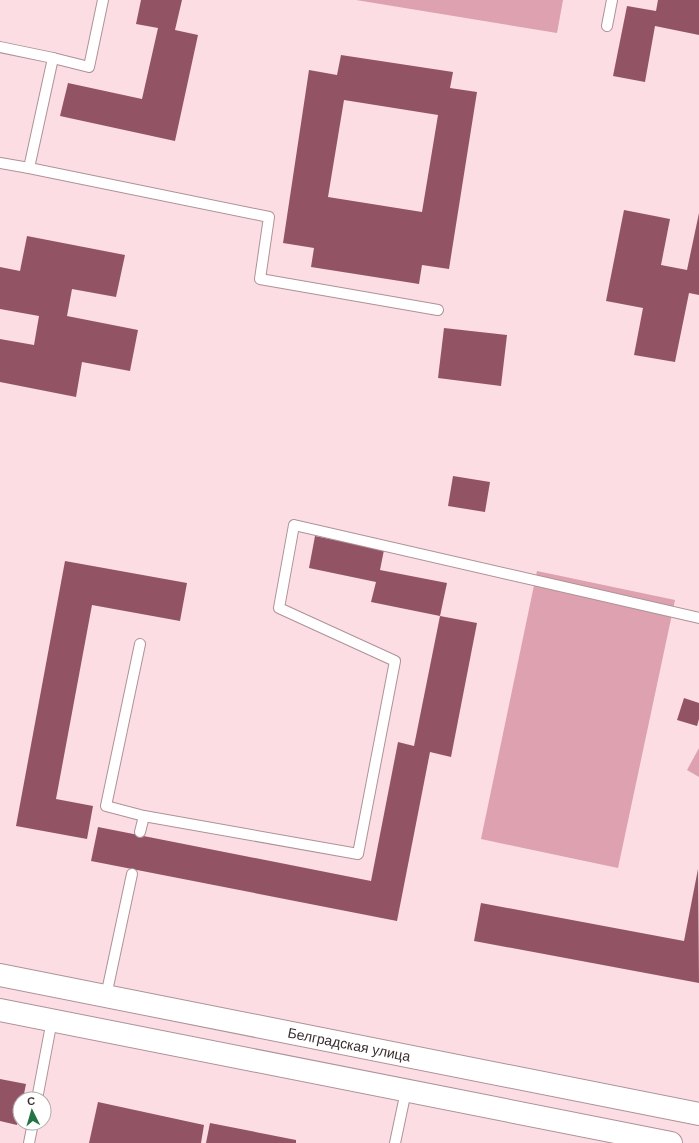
<svg xmlns="http://www.w3.org/2000/svg" width="699" height="1143" font-family="Helvetica,sans-serif">
  <style>
    .green { fill: #dda1af }
    .building { fill: #925465; fill-rule: evenodd }
    .lines { fill: none; stroke-linecap: round; stroke-linejoin: round }
    .lane-casing { stroke: #ae9298; stroke-width: 12 }
    .secondary-casing { stroke: #ae9298; stroke-width: 24 }
    .lane { stroke: #fff; stroke-width: 10 }
    .secondary { stroke: #fff; stroke-width: 22 }
    .labels { text-anchor: middle; stroke-width: 4; stroke-linejoin: round; paint-order: stroke }
    .street-label { font-size: 14px; fill: #392e30; stroke: #fff }
  </style>
  <rect width="100%" height="100%" fill="#fcdde4"/>
  <g class="green">
    <polygon points="356,0 563,0 557,33"/>
    <polygon points="537,571 675,600 618,868 481,839"/>
    <polygon points="699,748 699,777 687,770"/>
  </g>
  <g class="building">
    <polygon points="141,0 182,0 175,30 198,35 175,141 60,116 68,83 142,99 158,28 136,24"/>
    <polygon points="658,0 699,0 699,35 655,26 645,82 613,76 627,6 656,11"/>
    <path d="M 341,55 L 453,72 L 450,88 L 477,92 L 449,269 L 422,265 L 419,284 L 311,267 L 314,248 L 283,243 L 309,70 L 337,75 ZM 344,100 L 438,115 L 422,212 L 328,197 Z"/>
    <polygon points="624,210 670,219 661,265 687,270 699,213 699,295 689,293 675,362 634,355 643,308 606,301"/>
    <polygon points="27,236 125,255 116,297 72,289 67,316 138,330 130,371 82,362 76,397 0,382 0,339 34,345 39,316 0,309 0,267 20,271"/>
    <polygon points="444,328 507,335 501,386 438,378"/>
    <polygon points="453,476 490,482 485,512 448,506"/>
    <polygon points="315,536 384,550 380,570 447,583 440,616 371,602 376,582 309,568"/>
    <polygon points="65,561 187,583 180,621 92,605 56,799 93,806 87,839 16,826"/>
    <polygon points="440,616 477,623 451,757 430,752 397,921 91,861 98,827 371,881 398,742 414,746"/>
    <polygon points="684,698 699,703 699,719 697,726 677,720"/>
    <polygon points="698,869 699,983 474,941 481,903 684,941"/>
    <polygon points="0,1079 26,1084 23,1099 20,1099 17,1125 0,1121"/>
    <polygon points="98,1102 204,1125 201,1143 89,1143"/>
    <polygon points="210,1123 296,1140 296,1143 206,1143"/>
  </g>
  <g class="lines">
    <g class="lane-casing">
      <g id="lane">
        <polyline points="607,26 612,0"/>
        <polyline points="0,47 53,58"/>
        <polyline points="0,163 29,168 53,58 89,67 103,0"/>
        <polyline points="29,168 269,217 260,279 438,310"/>
        <polyline points="140,644 106,806 144,816"/>
        <polyline points="140,832 144,816 358,854 395,661 279,608 294,525 699,618"/>
        <polyline points="106,996 132,874"/>
        <polyline points="37,1099 52,1020"/>
        <polyline points="29,1143 33,1123"/>
        <polyline points="395,1143 406,1091"/>
      </g>
    </g>
    <g class="secondary-casing">
      <g id="secondary">
        <path id="s1" d="M 0,975 L 699,1114"/>
        <polyline points="0,1010 671,1143"/>
      </g>
    </g>
    <use href="#lane" class="lane"/>
    <use href="#secondary" class="secondary"/>
  </g>
  <g class="labels">
    <g class="street-label">
      <text dy="5" stroke="none"><textPath href="#s1" startOffset="356">Белградская улица</textPath></text>
    </g>
  </g>
  <g transform="translate(32 1111) rotate(355)"><circle r="19" fill="#ffffff" stroke="#b0abac"/>
  <path d="M0-3L7 15L0 10L-7 15Z" fill="#247343"/>
  <text y="-6" font-size="11" font-weight="bold" text-anchor="middle" fill="#392e30">С</text>
  </g>
</svg>
